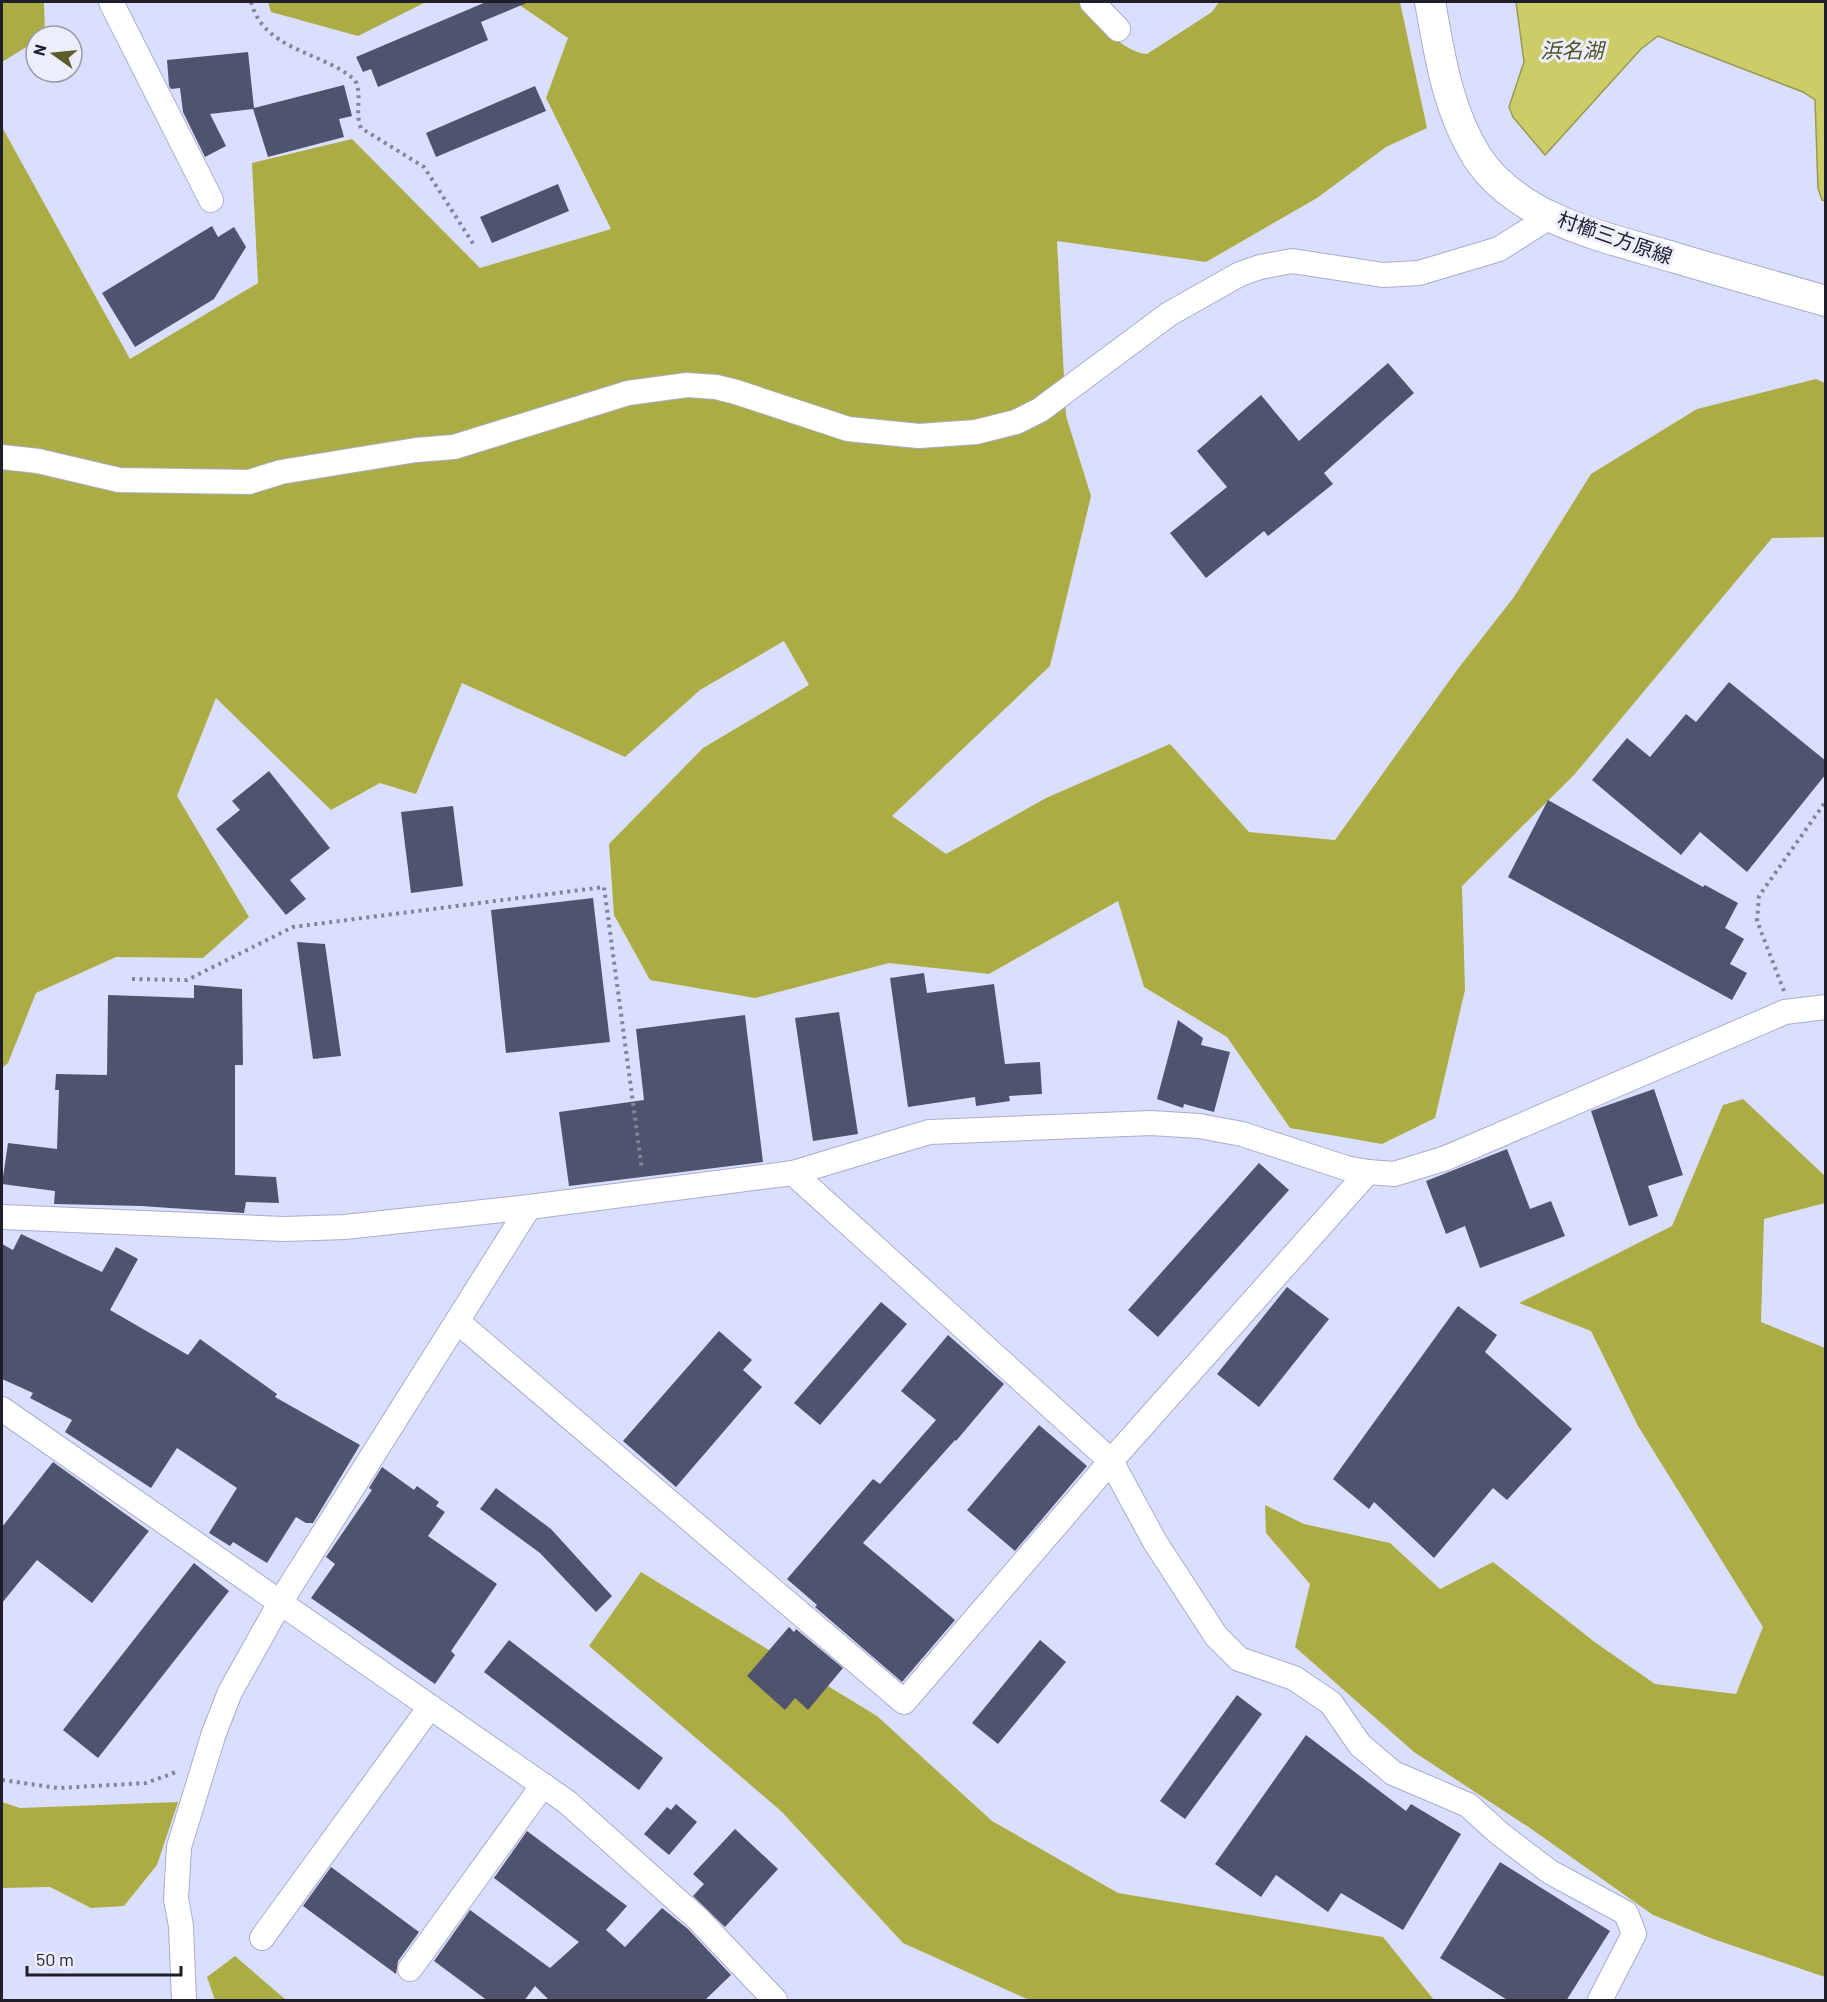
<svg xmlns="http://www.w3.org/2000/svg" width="1827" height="2002" font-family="Barlow,'Noto Sans JP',sans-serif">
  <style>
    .forest { fill: #abac43 }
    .water { fill: #cccd66; stroke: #989954; stroke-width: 1.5 }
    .building { fill: #50536d }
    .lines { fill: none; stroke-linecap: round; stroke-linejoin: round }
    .minor-casing { stroke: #a9adcb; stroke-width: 26 }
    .major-casing { stroke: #a9adcb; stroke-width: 32 }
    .path { stroke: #82849a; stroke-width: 4; stroke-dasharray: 3 4.5; stroke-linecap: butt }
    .minor { stroke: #fff; stroke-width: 24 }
    .major { stroke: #fff; stroke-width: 30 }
    .labels { text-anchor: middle; stroke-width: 6; stroke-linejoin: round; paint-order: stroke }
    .street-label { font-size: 20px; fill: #1e1f2a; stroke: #eceefb }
    .water-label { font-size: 21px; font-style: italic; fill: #4f5025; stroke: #eceefb }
  </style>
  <rect width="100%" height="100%" fill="#dbdfff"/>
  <g class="forest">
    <polygon points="2,2 44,2 45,35 36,36 36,41 2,62"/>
    <polygon points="268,2 426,2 358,36 271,12"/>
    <path d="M 515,2 L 1081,2 C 1100,21 1119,51 1147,54 L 1212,12 L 1219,2 L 1400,2 L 1427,128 L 1386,147 L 1317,198 L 1206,262 L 1057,241 L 1066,416 L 1091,496 L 1050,666 L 892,816 L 946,854 L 1046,798 L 1170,744 L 1249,832 L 1335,840 L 1457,670 L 1514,597 L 1591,474 L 1697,409 L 1816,379 L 1825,383 L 1825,537 L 1772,538 L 1574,775 L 1462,886 L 1465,990 L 1435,1118 L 1382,1144 L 1290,1128 L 1227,1037 L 1144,987 L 1118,901 L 989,974 L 889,963 L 755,998 L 650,980 L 614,915 L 609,844 L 703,748 L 809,685 L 784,641 L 700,690 L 625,757 L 462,683 L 416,794 L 380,783 L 331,810 L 216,698 L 177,796 L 249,917 L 203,958 L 116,957 L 36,993 L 8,1063 L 2,1068 L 2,127 L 130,359 L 258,283 L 252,163 L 352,139 L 480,268 L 611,229 L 546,98 L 568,38 Z"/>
    <polygon points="1743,1099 1825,1176 1825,1203 1764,1219 1761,1322 1825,1348 1825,1977 1713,1939 1653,1915 1530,1828 1414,1752 1295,1647 1310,1584 1266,1533 1265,1505 1304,1524 1390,1543 1440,1589 1493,1562 1596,1643 1655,1684 1736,1694 1763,1627 1638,1426 1591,1331 1519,1303 1672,1226 1723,1105"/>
    <polygon points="641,1572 877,1716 992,1821 1118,1893 1383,1937 1434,2000 1029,2000 903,1943 782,1812 589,1646"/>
    <polygon points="2,1802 20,1808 178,1802 157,1865 124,1906 91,1908 50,1887 2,1888"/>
    <polygon points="235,1956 286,2000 215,2000 207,1977"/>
  </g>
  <polygon class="water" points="1516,2 1825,2 1825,201 1822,200 1818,188 1815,100 1803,92 1658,36 1641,49 1545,155 1513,117 1509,107 1524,62"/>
  <g class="building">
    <polygon points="486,2 529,2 481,22 488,40 378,87 371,69 363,72 356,57"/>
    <polygon points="248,52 254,108 344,85 352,116 339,119 344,137 268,157 253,109 210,114 226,146 205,157 183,112 180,88 171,89 169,86 167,60"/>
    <polygon points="535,86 546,111 436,157 426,133"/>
    <polygon points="558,184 569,211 492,243 480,217"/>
    <polygon points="212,226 218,237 234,227 246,247 214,299 135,347 102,293"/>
    <polygon points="1388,363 1414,393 1324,473 1333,484 1268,536 1264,531 1206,578 1170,533 1227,487 1197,451 1261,395 1299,441"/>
    <polygon points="1729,682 1826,761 1826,774 1747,872 1700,832 1681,855 1592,780 1627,738 1650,757 1686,714 1696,722"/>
    <polygon points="269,771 330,848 290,880 306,899 286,915 216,829 240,810 232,801"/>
    <polygon points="1548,800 1703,887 1705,885 1738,903 1725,928 1744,939 1730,964 1747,973 1732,1000 1508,877"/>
    <polygon points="453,806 463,886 411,893 401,812"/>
    <polygon points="593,898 610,1042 506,1053 491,910"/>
    <polygon points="297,942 325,944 341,1056 313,1059"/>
    <polygon points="924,973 927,993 994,984 1005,1064 1040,1062 1042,1094 1009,1096 1010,1101 976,1106 975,1097 908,1107 890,978"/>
    <polygon points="194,985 242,989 243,1065 235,1065 235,1175 276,1177 279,1203 246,1202 244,1213 141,1206 54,1204 55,1191 2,1184 8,1143 57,1149 59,1090 55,1090 56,1074 107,1075 108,995 194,998"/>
    <polygon points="839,1012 858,1134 813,1141 795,1018"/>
    <polygon points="745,1015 763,1162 569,1186 559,1112 644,1100 636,1029"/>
    <polygon points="1178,1020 1203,1038 1201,1045 1230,1052 1214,1112 1184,1104 1183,1108 1157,1099"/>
    <polygon points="1654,1089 1683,1175 1648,1186 1658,1216 1629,1226 1591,1111"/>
    <polygon points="1507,1149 1530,1209 1551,1201 1565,1236 1480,1268 1465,1226 1446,1234 1426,1181"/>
    <polygon points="1259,1163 1289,1190 1158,1337 1128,1310"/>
    <polygon points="21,1234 102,1272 116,1247 138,1259 110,1310 188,1355 200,1339 277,1394 275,1397 360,1445 313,1523 306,1523 296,1517 267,1563 233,1542 230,1546 209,1533 237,1488 177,1448 151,1488 65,1432 72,1420 30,1398 33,1393 2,1379 2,1244 13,1250"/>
    <polygon points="1287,1287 1329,1319 1259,1407 1217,1374"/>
    <polygon points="881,1302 907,1324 820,1425 794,1403"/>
    <polygon points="1458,1306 1497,1335 1485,1352 1572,1429 1507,1500 1493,1488 1434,1558 1374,1502 1369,1509 1333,1479"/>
    <polygon points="719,1331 752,1360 743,1370 762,1387 676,1487 623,1441"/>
    <polygon points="948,1335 1004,1384 956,1441 955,1440 863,1543 955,1620 902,1682 815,1607 817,1605 787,1579 873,1479 880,1484 936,1420 901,1391"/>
    <polygon points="1039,1425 1087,1466 1015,1551 967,1510"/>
    <polygon points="53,1462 149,1531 92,1603 37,1560 2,1603 2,1527"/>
    <polygon points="382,1467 414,1490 417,1486 439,1502 436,1506 445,1512 428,1536 497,1584 451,1651 455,1655 435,1684 311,1598 335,1564 326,1557 372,1490 369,1488"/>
    <polygon points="496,1488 551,1529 612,1596 596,1612 540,1553 480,1509"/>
    <polygon points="194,1563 229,1591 98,1758 63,1730"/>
    <polygon points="789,1627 794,1632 796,1629 843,1668 808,1710 795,1698 785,1710 747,1676"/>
    <polygon points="509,1640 663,1758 639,1790 484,1672"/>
    <polygon points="1040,1640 1066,1662 998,1744 972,1723"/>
    <polygon points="1237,1695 1262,1714 1185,1819 1160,1801"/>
    <polygon points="1306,1735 1406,1811 1411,1804 1461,1834 1403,1930 1341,1893 1328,1912 1276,1875 1261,1897 1215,1864"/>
    <polygon points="676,1804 697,1822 669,1855 644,1834 667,1807 671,1810"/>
    <polygon points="735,1829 778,1869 725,1927 693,1896 704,1884 693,1874"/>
    <polygon points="527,1831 627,1906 606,1930 625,1947 662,1908 688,1929 731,1975 704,2001 550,2001 535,1986 524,2001 488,2001 434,1961 470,1910 550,1968 579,1942 494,1878"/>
    <polygon points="1500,1862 1610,1931 1566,2001 1509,2001 1440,1958"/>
    <polygon points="331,1867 419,1932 398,1961 396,1974 303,1906"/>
  </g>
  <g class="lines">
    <g class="minor-casing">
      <g id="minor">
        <polyline points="111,2 211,200"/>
        <polyline points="1092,2 1118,29"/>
        <polyline points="2,457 38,461 119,480 249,482 281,472 416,450 454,447 628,393 687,385 716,387 736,392 848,429 919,436 976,432 1016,422 1040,410 1169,314 1240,274 1260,267 1292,261 1383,275 1419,273 1499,249 1551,216"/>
        <polyline points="793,1173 1111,1461 1155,1542 1216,1636 1239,1659 1294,1678 1331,1703 1360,1745 1393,1773 1468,1805 1500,1834 1550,1872 1626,1913 1634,1934 1600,2000"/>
        <polyline points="2,1217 284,1229 345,1227 529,1207 793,1173 929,1132 1151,1123 1199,1126 1242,1134 1346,1168 1368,1172 1394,1174 1446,1158 1785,1012 1826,1007"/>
        <polyline points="458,1322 904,1702 1111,1461 1368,1172"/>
        <polyline points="2,1409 567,1802 698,1919 775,2000"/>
        <polyline points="262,1938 430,1707"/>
        <polyline points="410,1969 543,1785"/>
        <polyline points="184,2000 181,1926 176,1899 179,1847 214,1733 230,1692 281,1601 529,1207"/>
      </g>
    </g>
    <g class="major-casing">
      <path id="major" d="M 1430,2 C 1440,56 1447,109 1477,157 C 1519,221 1609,238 1676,258 C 1726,273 1776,287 1826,301"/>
    </g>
    <g class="path">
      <path d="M 251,2 C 264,51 322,51 355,80 C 363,96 354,112 361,128 L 424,167 L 474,245"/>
      <polyline points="132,979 187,980 293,927 604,887 642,1170"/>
      <polyline points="1784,991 1757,921 1759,896 1826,801"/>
      <polyline points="2,1780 58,1788 146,1783 179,1771"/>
    </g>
    <use href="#minor" class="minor"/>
    <use href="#major" class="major"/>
  </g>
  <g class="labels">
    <g class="street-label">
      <text transform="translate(1615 238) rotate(19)" y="7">村櫛三方原線</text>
    </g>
    <g class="water-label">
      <text x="1572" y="58">浜名湖</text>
    </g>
  </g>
  <rect width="1827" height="2002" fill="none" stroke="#1e1f2a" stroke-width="6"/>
  <g transform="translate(54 54) rotate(285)"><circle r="28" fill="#eceefb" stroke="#9a9ba7" stroke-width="1.5"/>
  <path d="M0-4.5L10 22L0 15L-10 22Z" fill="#5c5d2a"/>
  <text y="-9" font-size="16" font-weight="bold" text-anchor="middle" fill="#1e1f2a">N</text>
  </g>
  <path d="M27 1966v9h154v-9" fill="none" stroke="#1e1f2a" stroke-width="3"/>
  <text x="36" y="1966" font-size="18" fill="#1e1f2a" stroke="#eceefb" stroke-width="4.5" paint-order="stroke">50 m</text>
</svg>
